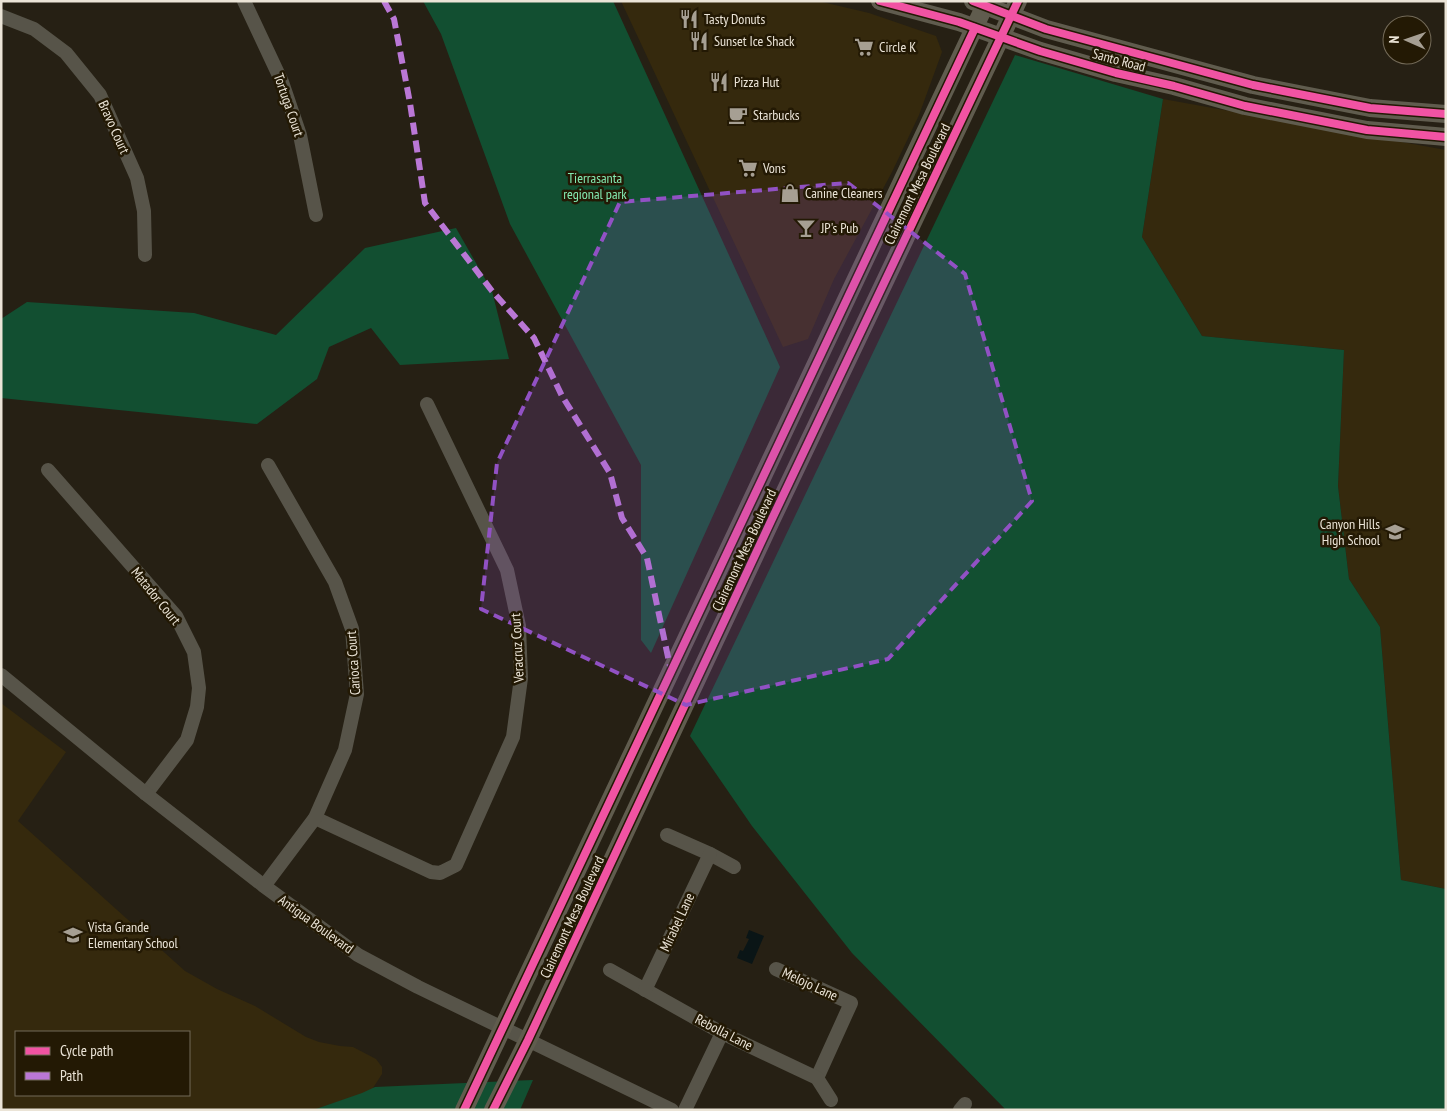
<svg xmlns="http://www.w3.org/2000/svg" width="1447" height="1111" font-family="'PT Sans Narrow',sans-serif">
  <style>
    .built { fill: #35290d; fill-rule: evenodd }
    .green { fill: #124f31 }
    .water { fill: #0a1516 }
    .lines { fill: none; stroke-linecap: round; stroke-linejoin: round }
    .minor { stroke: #575449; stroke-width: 14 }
    .major { stroke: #605c4e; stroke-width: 18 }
    .quiet { stroke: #ba77d6; stroke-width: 6; stroke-dasharray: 12 6; stroke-linecap: butt }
    .cycleway-casing { stroke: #231904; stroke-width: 11 }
    .cycleway { stroke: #f153a3; stroke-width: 8 }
    .marked { fill: #9151c4; fill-opacity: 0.2; stroke: #9151c4; stroke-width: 4; stroke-dasharray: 10 6; stroke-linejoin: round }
    .labels { text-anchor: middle; stroke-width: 5; stroke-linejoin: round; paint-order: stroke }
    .poi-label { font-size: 14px; fill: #ebe4d7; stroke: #231904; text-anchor: start }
    .street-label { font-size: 14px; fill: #ebe4d7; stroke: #231904 }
    .park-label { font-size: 14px; fill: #83eab1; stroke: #231904 }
  </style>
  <rect width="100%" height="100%" fill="#262014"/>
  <g class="built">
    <polygon points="621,1 818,1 869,13 936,36 942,52 919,115 892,172 834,279 808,339 783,347"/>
    <polygon points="1163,99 1446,150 1446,889 1401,880 1380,627 1349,579 1338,486 1344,350 1202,336 1142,237"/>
    <path d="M 1,703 L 66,752 L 18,821 L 185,971 L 217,989 L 255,1006 L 306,1037 L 319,1042 L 340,1046 L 353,1047 L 376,1059 L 382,1067 L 382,1074 L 371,1091 L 313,1110 L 1,1110 ZM 16,1032 L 189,1032 L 189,1095 L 16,1095 Z"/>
  </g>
  <g class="green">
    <polygon points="423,1 613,1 780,367 651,653 641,640 641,465 510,224 441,34"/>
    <polygon points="1015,55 1163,99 1142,237 1202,336 1344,350 1338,486 1349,579 1380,627 1401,880 1446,889 1446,1110 1006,1110 852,953 752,826 690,736"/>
    <polygon points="456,228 492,291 509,359 400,365 371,328 329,347 317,379 257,424 1,398 1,319 27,302 194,313 276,335 365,248"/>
    <polygon points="533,1080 520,1110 313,1110 362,1093 375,1087"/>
  </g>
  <polygon class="water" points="749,930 764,936 752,964 737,958 740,950 743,951 749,939 746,938"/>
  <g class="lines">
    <g class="minor">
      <polyline points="244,1 282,82 300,135 316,215"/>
      <polyline points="1,16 34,29 66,53 100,95 137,178 144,211 145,255"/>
      <polyline points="48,470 176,616 194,652 199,688 197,707 187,740 146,794"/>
      <polyline points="1,675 146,794 264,886 358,955 418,987 672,1110"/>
      <polyline points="315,818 431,872 440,873 456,865 513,737 521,678 519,626 507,570 427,404"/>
      <polyline points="667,835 710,854 734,867"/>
      <polyline points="264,886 315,818 345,750 357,694 352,629 335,582 268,465"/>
      <polyline points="776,969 851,1003 817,1078"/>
      <polyline points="610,970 722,1033 817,1078 831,1100"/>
      <polyline points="645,990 710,854"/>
      <polyline points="685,1110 722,1033"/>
      <polyline points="960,1110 965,1104"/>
    </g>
    <g class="major">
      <polyline points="880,1 959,22 1040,51 1116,73 1174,86 1245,106 1367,130 1446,137"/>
      <polyline points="973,1 1046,29 1253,85 1370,108 1446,114"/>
      <polyline points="464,1110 987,1"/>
      <polyline points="493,1110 528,1040 771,521 1018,1"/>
    </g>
    <polyline class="quiet" points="384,1 394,19 410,103 425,203 492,291 534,338 562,396 610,473 622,518 647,558 671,671"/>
    <g class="cycleway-casing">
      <g id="cycleway">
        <polyline points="880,1 959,22 1040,51 1116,73 1174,86 1245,106 1367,130 1446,137"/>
        <polyline points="973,1 1046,29 1253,85 1370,108 1446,114"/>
        <polyline points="464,1110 975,28"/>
        <polyline points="493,1110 528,1040 771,521 1018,1"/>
      </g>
    </g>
    <use href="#cycleway" class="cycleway"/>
  </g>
  <path class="marked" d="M 848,183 L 965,274 L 1032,501 L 888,659 L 686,705 L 481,609 L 497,463 L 620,202 Z"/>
  <defs>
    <g id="restaurant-bare" transform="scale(1.5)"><path d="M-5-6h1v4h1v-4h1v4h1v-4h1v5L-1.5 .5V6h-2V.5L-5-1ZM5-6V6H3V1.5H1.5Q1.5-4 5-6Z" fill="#a69f93" stroke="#231904" stroke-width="2.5" paint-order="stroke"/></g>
    <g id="supermarket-bare" transform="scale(1.5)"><path d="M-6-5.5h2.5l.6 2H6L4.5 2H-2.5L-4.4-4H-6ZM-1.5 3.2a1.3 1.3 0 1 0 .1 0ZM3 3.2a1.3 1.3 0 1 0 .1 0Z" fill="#a69f93" stroke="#231904" stroke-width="2.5" paint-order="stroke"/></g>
    <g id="cafe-bare" transform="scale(1.5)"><path d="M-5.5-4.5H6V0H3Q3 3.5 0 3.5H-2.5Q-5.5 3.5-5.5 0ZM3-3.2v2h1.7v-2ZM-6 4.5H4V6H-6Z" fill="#a69f93" stroke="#231904" stroke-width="2.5" paint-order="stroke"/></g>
    <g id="shop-bare" transform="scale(1.5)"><path d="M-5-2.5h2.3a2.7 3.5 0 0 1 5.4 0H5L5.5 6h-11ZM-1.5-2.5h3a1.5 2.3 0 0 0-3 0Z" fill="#a69f93" stroke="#231904" stroke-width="2.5" paint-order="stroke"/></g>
    <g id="bar-bare" transform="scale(1.5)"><path d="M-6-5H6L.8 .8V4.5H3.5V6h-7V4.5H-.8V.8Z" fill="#a69f93" stroke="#231904" stroke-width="2.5" paint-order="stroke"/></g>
    <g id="school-bare" transform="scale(1.5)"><path d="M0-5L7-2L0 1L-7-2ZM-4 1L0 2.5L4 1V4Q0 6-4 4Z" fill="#a69f93" stroke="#231904" stroke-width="2.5" paint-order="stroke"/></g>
  </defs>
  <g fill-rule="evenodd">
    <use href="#restaurant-bare" x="689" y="19"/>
    <use href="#restaurant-bare" x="699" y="41"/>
    <use href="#supermarket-bare" x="864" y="47"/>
    <use href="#restaurant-bare" x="719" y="82"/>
    <use href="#cafe-bare" x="738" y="115"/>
    <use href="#supermarket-bare" x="748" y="168"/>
    <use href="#shop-bare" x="790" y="193"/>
    <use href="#bar-bare" x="806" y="228"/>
    <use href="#school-bare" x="1395" y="532"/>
    <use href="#school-bare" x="73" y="935"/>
  </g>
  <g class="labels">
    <g class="poi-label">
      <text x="704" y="24">Tasty Donuts</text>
      <text x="714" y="46">Sunset Ice Shack</text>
      <text x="879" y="52">Circle K</text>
      <text x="734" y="87">Pizza Hut</text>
      <text x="753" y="120">Starbucks</text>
      <text x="763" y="173">Vons</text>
      <text x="805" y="198">Canine Cleaners</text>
      <text x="821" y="233">JP's Pub</text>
      <text x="1380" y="529" text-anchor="end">Canyon Hills<tspan x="1380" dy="16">High School</tspan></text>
      <text x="88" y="932">Vista Grande<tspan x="88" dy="16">Elementary School</tspan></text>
    </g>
    <g class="street-label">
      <text transform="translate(1119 60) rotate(15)" y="5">Santo Road</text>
      <text transform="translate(289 105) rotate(71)" y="5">Tortuga Court</text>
      <text transform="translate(114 127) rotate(66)" y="5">Bravo Court</text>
      <text transform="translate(917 184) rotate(-64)" y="5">Clairemont Mesa Boulevard</text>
      <text transform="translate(744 550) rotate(-65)" y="5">Clairemont Mesa Boulevard</text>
      <text transform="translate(156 596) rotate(51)" y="5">Matador Court</text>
      <text transform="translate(517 648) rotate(-93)" y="5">Veracruz Court</text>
      <text transform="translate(353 663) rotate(-94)" y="5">Carioca Court</text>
      <text transform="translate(572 917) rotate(-65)" y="5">Clairemont Mesa Boulevard</text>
      <text transform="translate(677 922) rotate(-65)" y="5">Mirabel Lane</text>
      <text transform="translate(316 924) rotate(36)" y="5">Antigua Boulevard</text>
      <text transform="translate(810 984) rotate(25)" y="5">Melojo Lane</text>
      <text transform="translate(724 1032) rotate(27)" y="5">Rebolla Lane</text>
    </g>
    <g class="park-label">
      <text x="595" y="183">Tierrasanta<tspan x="595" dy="16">regional park</tspan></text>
    </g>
  </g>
  <rect width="1447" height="1111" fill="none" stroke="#ebe4d7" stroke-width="5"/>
  <rect x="15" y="1031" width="175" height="65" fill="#231904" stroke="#736a58"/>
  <rect x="25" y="1047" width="25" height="8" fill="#f153a3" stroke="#736a58"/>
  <text x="60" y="1056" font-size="15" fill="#ebe4d7">Cycle path</text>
  <rect x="25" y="1072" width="25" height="8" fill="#ba77d6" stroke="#736a58"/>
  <text x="60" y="1081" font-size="15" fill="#ebe4d7">Path</text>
  <g transform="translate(1407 40) rotate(272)"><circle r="24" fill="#231904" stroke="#736a58"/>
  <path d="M0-4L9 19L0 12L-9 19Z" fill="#a69f93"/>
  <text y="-8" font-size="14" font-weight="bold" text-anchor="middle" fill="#ebe4d7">N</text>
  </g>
</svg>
